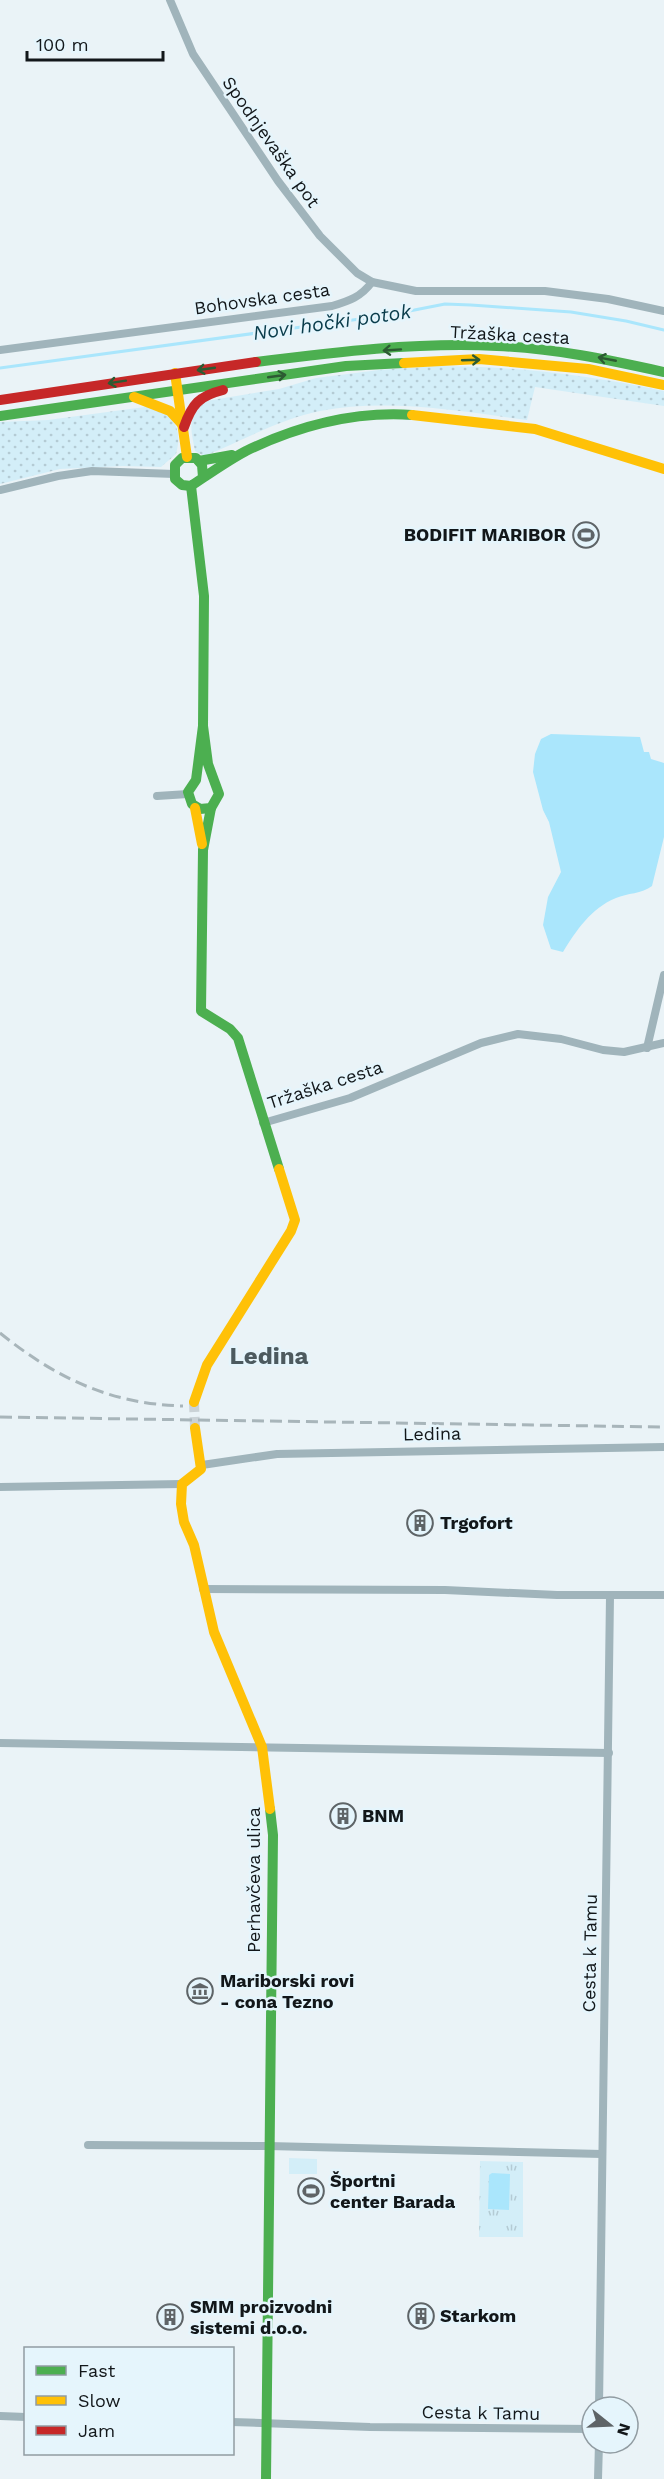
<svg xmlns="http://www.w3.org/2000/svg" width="664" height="2479" font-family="'Work Sans',sans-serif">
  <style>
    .grass { fill: url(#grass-dots) }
    .park { fill: url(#park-tufts) }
    .pitch { fill: #d3eef8 }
    .water { fill: #aae6fc }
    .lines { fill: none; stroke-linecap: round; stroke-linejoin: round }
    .stream { stroke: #aae6fc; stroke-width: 3 }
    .secondary-tunnel { stroke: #cad2d6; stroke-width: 10; stroke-dasharray: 10 5; stroke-linecap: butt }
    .street { stroke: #a0b4bb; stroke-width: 8 }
    .fast { stroke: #4caf50; stroke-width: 10 }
    .slow { stroke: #ffc107; stroke-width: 10 }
    .jam { stroke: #c62828; stroke-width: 10 }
    .rail { stroke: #a8b5ba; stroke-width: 3; stroke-dasharray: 12 6; stroke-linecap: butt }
    .oneway { stroke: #2c5b32 }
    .labels { text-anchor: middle; stroke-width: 5; stroke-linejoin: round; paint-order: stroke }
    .street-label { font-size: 18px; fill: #12171a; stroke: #e5f5fc }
    .poi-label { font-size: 18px; font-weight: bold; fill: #12171a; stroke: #e5f5fc; text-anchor: start }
    .water-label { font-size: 20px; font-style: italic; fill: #093c4b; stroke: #e5f5fc }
    .district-label { font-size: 24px; font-weight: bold; fill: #4c5a5f; stroke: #e5f5fc }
  </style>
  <defs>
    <pattern id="grass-dots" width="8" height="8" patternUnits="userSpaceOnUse" patternTransform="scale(1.5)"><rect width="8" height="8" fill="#d3eef8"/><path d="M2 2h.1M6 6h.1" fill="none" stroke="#b4cbd4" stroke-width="1.8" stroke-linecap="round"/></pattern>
    <pattern id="park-tufts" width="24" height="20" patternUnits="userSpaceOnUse" patternTransform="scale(1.5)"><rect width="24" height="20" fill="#d3eef8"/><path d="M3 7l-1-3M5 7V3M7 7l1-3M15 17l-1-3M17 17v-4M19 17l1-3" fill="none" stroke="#b4cbd4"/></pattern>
  </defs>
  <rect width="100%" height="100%" fill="#eaf3f7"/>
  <g class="grass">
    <path d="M 437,366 C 515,366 588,375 664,391 L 664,406 L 535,387 L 527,420 C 460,411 387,398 320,411 C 279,419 243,441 204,456 L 195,451 C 191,429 186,418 206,401 L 279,389 L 316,378 L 379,370 Z"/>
    <path d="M 152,406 C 174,415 183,430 176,454 L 161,467 L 123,466 L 60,469 L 0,484 L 0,422 L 48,420 Z"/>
  </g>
  <polygon class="park" points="480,2161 523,2162 523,2237 479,2237"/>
  <polygon class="pitch" points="289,2158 317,2159 317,2174 289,2174"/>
  <g class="water">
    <path d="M 551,734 L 640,737 L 644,752 L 649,752 L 651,759 L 664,763 L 664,837 L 652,886 C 642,894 627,893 616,898 C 591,908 576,931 563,952 L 551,949 L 543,925 L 548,897 L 561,872 L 549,822 L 543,810 L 533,772 L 535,754 L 541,739 Z"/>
    <polygon points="492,2173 510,2174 509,2210 488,2209 489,2175"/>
  </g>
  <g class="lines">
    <polyline class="stream" points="0,368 389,315 445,304 471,305 571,312 626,321 664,330"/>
    <polyline class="secondary-tunnel" points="194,1402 195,1428"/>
    <g class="street">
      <polyline points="170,0 193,54 278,181 320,236 357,273 372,282 416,291 545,291 608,299 664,311"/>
      <path d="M 0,350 L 332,306 C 349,301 361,297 372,282"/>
      <polyline points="0,490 58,476 92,471 174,474"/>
      <polyline points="157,796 188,794"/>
      <polyline points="647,1048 664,975"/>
      <polyline points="263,1123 350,1098 481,1043 518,1034 561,1039 603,1050 624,1052 664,1043"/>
      <polyline points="202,1465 277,1454 664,1447"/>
      <polyline points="0,1487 182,1484"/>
      <polyline points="203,1589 445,1590 557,1595 664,1595"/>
      <polyline points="0,1743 609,1753"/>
      <polyline points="88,2145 268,2146 602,2154"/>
      <polyline points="599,2407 610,1596"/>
      <polyline points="0,2416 26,2417"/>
      <polyline points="232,2422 370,2427 592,2429"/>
      <polyline points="598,2479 599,2443"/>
    </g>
    <g class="fast">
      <path d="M 256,362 C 336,352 417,342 497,346 C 554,348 609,360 664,372"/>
      <polyline points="0,416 346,366 404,363"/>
      <polyline points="199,461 232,455"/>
      <path d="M 203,477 L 202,465 L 196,458 L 182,458 L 175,465 L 175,479 L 182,485 L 191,486 C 209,474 227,461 246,451 C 298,426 353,411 412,415"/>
      <polyline points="191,486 204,596 203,726 208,764 219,794 211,808 200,809 192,804 188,792 196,780 203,726"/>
      <polyline points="211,808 203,850 201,1011 230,1029 238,1038 279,1169"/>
      <polyline points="266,2479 273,1835 270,1809"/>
    </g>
    <g class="slow">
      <polyline points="404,363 479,359 588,369 664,385"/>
      <polyline points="175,373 187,457"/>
      <polyline points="134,397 170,411 182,424"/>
      <polyline points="412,415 535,429 664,469"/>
      <polyline points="195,808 202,844"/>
      <polyline points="194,1402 207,1365 291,1231 295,1220 279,1169"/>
      <polyline points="195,1428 201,1469 182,1484 181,1504 184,1522 194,1545 214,1632 262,1747 270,1809"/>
    </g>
    <g class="jam">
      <polyline points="0,400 256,362"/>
      <path d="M 184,427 C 192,404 199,396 223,390"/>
    </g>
    <g class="rail">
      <path d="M 0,1333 C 56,1378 110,1404 183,1406"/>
      <polyline points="0,1417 664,1427"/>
    </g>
  </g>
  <defs><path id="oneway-shaft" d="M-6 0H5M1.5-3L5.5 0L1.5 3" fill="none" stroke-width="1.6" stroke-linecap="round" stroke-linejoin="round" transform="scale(1.5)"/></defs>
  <g class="oneway">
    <use href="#oneway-shaft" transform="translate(392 350) rotate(176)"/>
    <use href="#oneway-shaft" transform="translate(607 359) rotate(-169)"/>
    <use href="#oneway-shaft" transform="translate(471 360) rotate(-2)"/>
    <use href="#oneway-shaft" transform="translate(206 369) rotate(172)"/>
    <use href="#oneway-shaft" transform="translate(277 376) rotate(-8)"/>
    <use href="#oneway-shaft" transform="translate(117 382) rotate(171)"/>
  </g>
  <defs>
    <g id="stadium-ring" transform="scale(1.35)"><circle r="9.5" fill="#e5f5fc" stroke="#5e6467" stroke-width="1.5"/><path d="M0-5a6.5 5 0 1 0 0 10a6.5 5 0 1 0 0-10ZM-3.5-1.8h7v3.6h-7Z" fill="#5e6467"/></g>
    <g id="building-ring" transform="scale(1.35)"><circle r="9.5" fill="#e5f5fc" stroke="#5e6467" stroke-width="1.5"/><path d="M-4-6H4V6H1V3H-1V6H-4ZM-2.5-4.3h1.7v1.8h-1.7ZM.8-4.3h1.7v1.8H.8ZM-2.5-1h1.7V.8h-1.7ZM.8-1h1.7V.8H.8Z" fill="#5e6467"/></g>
    <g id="museum-ring" transform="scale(1.35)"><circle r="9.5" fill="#e5f5fc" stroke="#5e6467" stroke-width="1.5"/><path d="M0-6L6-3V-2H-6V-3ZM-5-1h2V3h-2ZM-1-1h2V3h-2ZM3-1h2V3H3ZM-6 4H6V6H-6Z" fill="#5e6467"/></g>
  </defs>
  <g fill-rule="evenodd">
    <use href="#stadium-ring" x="586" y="535"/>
    <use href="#building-ring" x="420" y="1523"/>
    <use href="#building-ring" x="343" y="1816"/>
    <use href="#museum-ring" x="200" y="1991"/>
    <use href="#stadium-ring" x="311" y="2191"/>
    <use href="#building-ring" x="421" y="2316"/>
    <use href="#building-ring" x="170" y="2317"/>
  </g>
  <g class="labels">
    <g class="street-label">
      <text transform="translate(271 142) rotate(55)" y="6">Spodnjevaška pot</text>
      <text transform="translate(262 299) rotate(-8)" y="6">Bohovska cesta</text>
      <text transform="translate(510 335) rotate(3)" y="6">Tržaška cesta</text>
      <text transform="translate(325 1085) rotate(-18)" y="6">Tržaška cesta</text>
      <text transform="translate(432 1434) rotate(-1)" y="6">Ledina</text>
      <text transform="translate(254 1880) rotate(-90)" y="6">Perhavčeva ulica</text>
      <text transform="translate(590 1953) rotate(-89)" y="6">Cesta k Tamu</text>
      <text transform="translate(481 2413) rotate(1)" y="6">Cesta k Tamu</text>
    </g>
    <g class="poi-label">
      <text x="566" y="541" text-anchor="end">BODIFIT MARIBOR</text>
      <text x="440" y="1529">Trgofort</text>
      <text x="362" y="1822">BNM</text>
      <text x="220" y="1987">Mariborski rovi<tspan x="220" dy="21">- cona Tezno</tspan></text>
      <text x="330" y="2187">Športni<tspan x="330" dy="21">center Barada</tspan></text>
      <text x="190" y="2313">SMM proizvodni<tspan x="190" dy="21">sistemi d.o.o.</tspan></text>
      <text x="440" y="2322">Starkom</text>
    </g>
    <g class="water-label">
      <text transform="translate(332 322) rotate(-8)" y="7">Novi hočki potok</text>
    </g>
    <g class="district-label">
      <text x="269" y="1364">Ledina</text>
    </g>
  </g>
  <rect x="24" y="2347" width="210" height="108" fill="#e5f5fc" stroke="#919ca2" stroke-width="1.5"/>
  <rect x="36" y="2366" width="30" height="9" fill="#4caf50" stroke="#919ca2" stroke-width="1.5"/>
  <text x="78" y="2377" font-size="18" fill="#12171a">Fast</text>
  <rect x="36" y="2396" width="30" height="9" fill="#ffc107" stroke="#919ca2" stroke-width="1.5"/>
  <text x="78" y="2407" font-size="18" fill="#12171a">Slow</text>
  <rect x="36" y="2426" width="30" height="9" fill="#c62828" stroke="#919ca2" stroke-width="1.5"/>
  <text x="78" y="2437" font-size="18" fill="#12171a">Jam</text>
  <g transform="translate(610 2425) rotate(108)"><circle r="28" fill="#e5f5fc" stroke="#919ca2" stroke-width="1.5"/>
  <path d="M0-4.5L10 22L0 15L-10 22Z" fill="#5e6467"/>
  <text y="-9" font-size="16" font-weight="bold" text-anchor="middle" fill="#12171a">N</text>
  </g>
  <path d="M27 51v9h136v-9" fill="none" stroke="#12171a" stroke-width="3"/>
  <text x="36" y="51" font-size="18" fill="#12171a" stroke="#e5f5fc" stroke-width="4.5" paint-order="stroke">100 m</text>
</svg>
